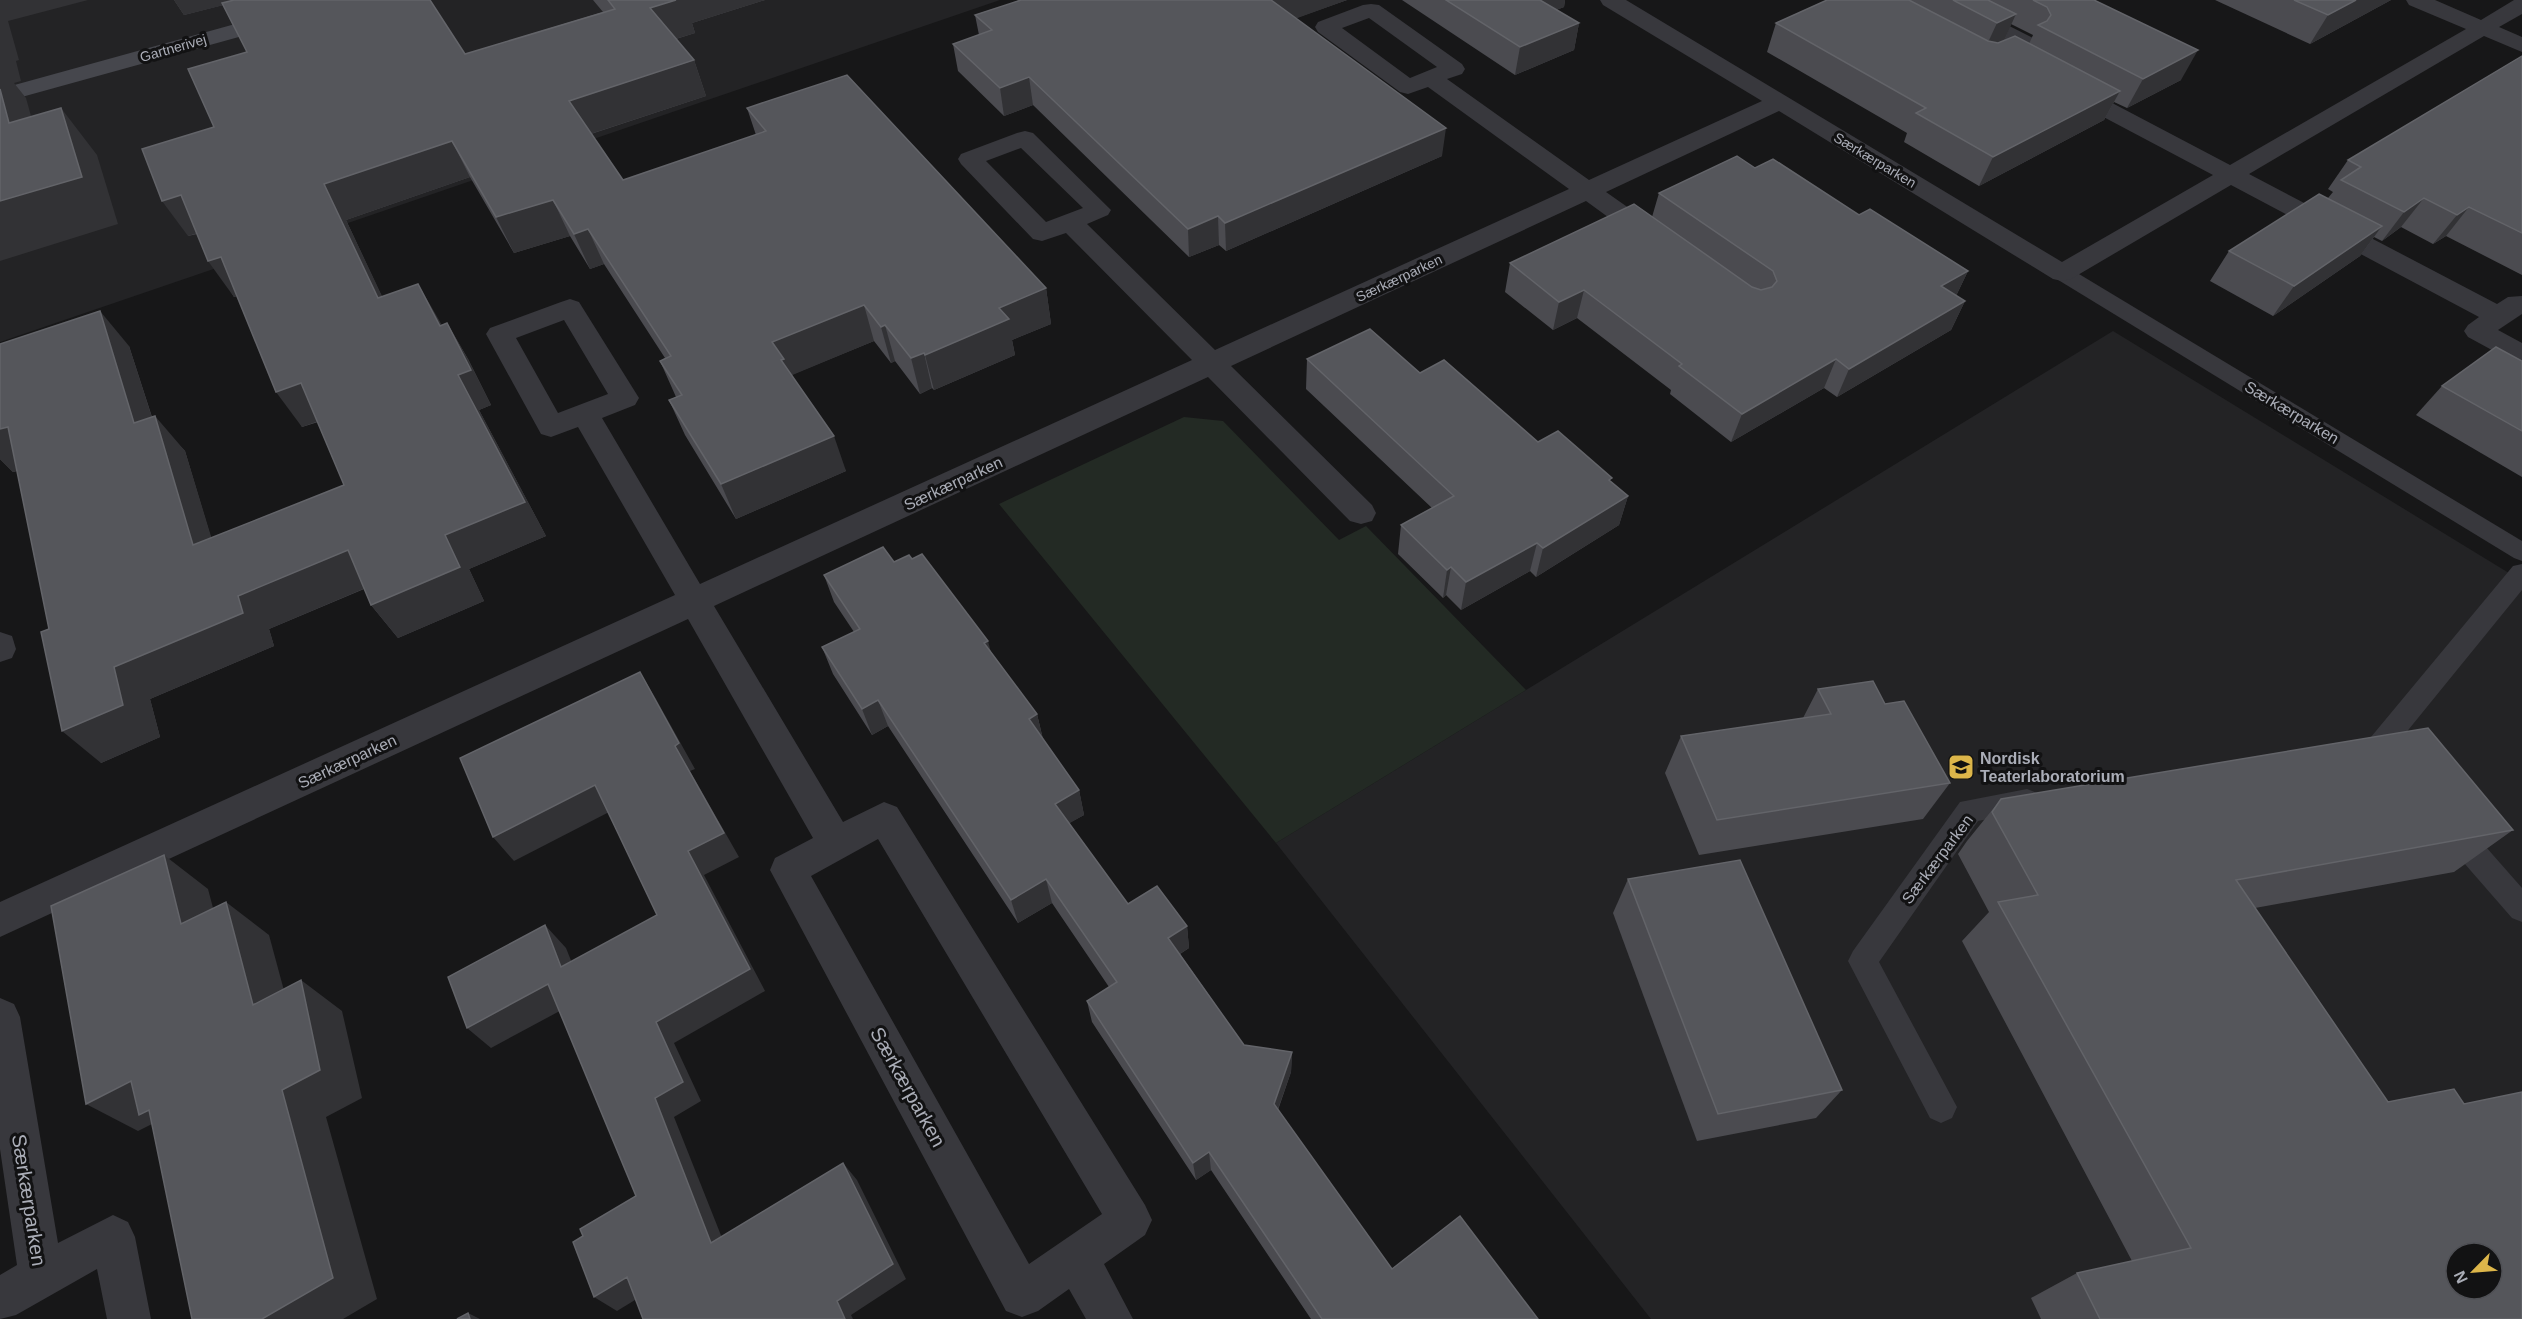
<svg xmlns="http://www.w3.org/2000/svg" width="2522" height="1319" font-family="Helvetica,sans-serif">
  <style>
    .built { fill: #232325; fill-rule: evenodd }
    .green { fill: #232a24 }
    .lines { fill: none; stroke-linecap: round; stroke-linejoin: round }
    .lane { fill: #38383d; fill-rule: evenodd }
    .street { fill: #38383d; fill-rule: evenodd }
    .secondary { fill: #46474d; fill-rule: evenodd }
    .wall { fill: #4b4b50; fill-rule: evenodd }
    .shaded-wall { fill: #323235 }
    .building { fill: #55565b; stroke: #636469; stroke-width: 1.5; fill-rule: evenodd }
    .labels { text-anchor: middle; stroke-width: 6; stroke-linejoin: round; paint-order: stroke }
    .far-street-label { font-size: 14px; fill: #aaadb7; stroke: #121213 }
    .street-label { font-size: 16px; fill: #aaadb7; stroke: #121213 }
    .poi-label { font-size: 16px; font-weight: bold; fill: #aaadb7; stroke: #121213; text-anchor: start }
    .near-street-label { font-size: 20px; fill: #aaadb7; stroke: #121213 }
  </style>
  <rect width="100%" height="100%" fill="#171718"/>
  <g class="built">
    <polygon points="0,0 1000,0 0,342"/>
    <path d="M 2113,331 L 2522,581 L 2522,1319 L 1651,1319 L 1276,843 ZM 2456,1253 L 2492,1253 L 2492,1289 L 2456,1289 Z"/>
  </g>
  <polygon class="green" points="1184,417 1223,421 1339,540 1366,526 1526,690 1276,843 999,504"/>
  <g class="lines">
    <g class="lane">
      <polygon points="2062,267 2069,268 2522,541 2522,561 2514,558 2055,278 2052,273 2055,268"/>
      <path d="M 2522,564 L 2522,590 L 2396,745 L 2406,760 L 2403,768 C 2385,774 2374,760 2367,745 L 2371,737 L 2513,566 Z"/>
      <polygon points="2027,789 2037,793 2041,801 2037,809 1978,821 1879,962 1957,1107 1952,1118 1941,1123 1930,1118 1848,961 1853,951 1960,802"/>
      <polygon points="2454,819 2464,822 2522,888 2522,922 2512,918 2444,840 2440,831 2444,822"/>
    </g>
    <g class="street">
      <path d="M 1600,0 L 1626,0 L 2062,262 L 2213,175 L 2062,95 L 2059,90 L 2062,85 L 2070,83 L 2078,85 L 2230,165 L 2466,29 L 2409,5 L 2406,0 L 2435,0 L 2481,20 L 2514,0 L 2522,0 L 2522,14 L 2499,27 L 2522,37 L 2522,52 L 2484,36 L 2249,174 L 2497,304 L 2508,297 L 2522,296 L 2522,314 L 2498,330 L 2522,343 L 2522,364 L 2512,361 L 2468,337 L 2464,331 L 2468,325 L 2479,317 L 2231,185 L 2071,279 L 2062,281 L 2053,279 L 1779,111 L 1606,192 L 1663,232 L 1667,238 L 1663,244 L 1654,246 L 1645,244 L 1586,201 L 1231,366 L 1372,505 L 1376,513 L 1372,521 L 1361,524 L 1350,521 L 1208,377 L 714,606 L 843,822 L 884,802 L 897,807 L 1145,1205 L 1152,1220 L 1145,1235 L 1104,1264 L 1133,1319 L 1086,1319 L 1069,1289 L 1038,1311 L 1022,1317 L 1006,1311 L 770,870 L 775,858 L 813,838 L 688,619 L 0,937 L 0,902 L 675,595 L 578,427 L 551,437 L 541,434 L 486,334 L 490,328 L 561,302 L 570,299 L 579,302 L 639,398 L 635,405 L 602,418 L 700,584 L 1192,360 L 1066,233 L 1042,241 L 1033,239 L 961,164 L 958,159 L 961,154 L 1017,133 L 1025,131 L 1033,133 L 1111,210 L 1108,215 L 1087,224 L 1215,350 L 1569,189 L 1428,87 L 1408,94 L 1400,92 L 1318,32 L 1315,27 L 1318,22 L 1363,5 L 1371,4 L 1379,5 L 1462,64 L 1465,69 L 1462,74 L 1447,79 L 1589,180 L 1762,101 L 1603,5 ZM 1369,18 L 1437,67 L 1410,78 L 1342,28 ZM 1021,148 L 1083,208 L 1046,222 L 986,161 ZM 564,320 L 608,394 L 558,413 L 516,338 ZM 878,839 L 1102,1214 L 1029,1264 L 811,876 Z"/>
      <path d="M 1931,0 L 1958,0 L 2033,38 L 2036,43 C 2028,55 2001,65 1987,62 L 1984,57 L 1987,52 L 2008,43 L 1934,5 Z"/>
      <polygon points="0,632 12,636 16,649 12,658 0,662"/>
      <polygon points="0,998 14,1004 20,1017 58,1243 113,1215 128,1222 135,1237 151,1319 107,1319 97,1269 16,1315 0,1319 0,1275 17,1265 0,1149"/>
    </g>
    <polygon class="secondary" points="322,0 357,0 354,5 0,103 0,89"/>
  </g>
  <g class="wall">
    <polygon points="174,0 430,0 465,54 603,12 593,0 765,0 692,23 695,33 676,39 694,60 706,96 591,134 623,180 756,135 747,108 1046,288 1051,324 1012,340 1015,355 934,390 932,388 920,394 895,361 891,363 874,341 791,375 846,471 736,519 685,435 669,400 676,397 660,361 665,358 604,264 590,269 570,236 514,253 470,177 346,220 382,297 442,325 447,323 468,359 491,405 479,410 546,536 469,569 484,601 398,638 371,605 364,589 269,629 274,646 150,699 160,737 101,763 49,629 17,471 13,472 0,459 0,344 129,346 152,417 185,451 211,538 344,485 318,422 302,427 237,296 234,297 197,234 188,236 214,127 247,52 223,5 184,15"/>
    <polygon points="1021,0 1347,0 1296,18 1442,156 1226,251 1219,245 1189,257 1033,105 1004,116 958,71 953,44 979,35 975,15"/>
    <polygon points="1402,0 1565,0 1564,7 1556,10 1579,23 1574,50 1515,75"/>
    <path d="M 1827,0 L 2094,0 L 2181,80 L 2127,108 L 2114,102 L 2104,120 L 1979,186 L 1904,142 L 1907,133 L 1767,52 L 1776,23 ZM 2011,24 L 2033,35 L 2029,44 L 2004,41 Z"/>
    <polygon points="2215,0 2391,0 2310,44"/>
    <polygon points="2522,56 2522,275 2446,236 2433,244 2401,227 2382,241 2374,237 2360,256 2273,316 2210,281 2229,251 2328,198 2333,192 2328,189 2348,160"/>
    <polygon points="1755,168 1968,271 1956,296 1965,301 1951,330 1837,397 1824,388 1731,442 1670,394 1671,390 1577,318 1553,330 1505,292 1510,263 1652,217 1659,193"/>
    <polygon points="1307,359 1420,373 1538,442 1628,496 1619,525 1536,577 1530,571 1461,610 1446,595 1443,598 1398,554 1401,525 1432,508 1306,389"/>
    <polygon points="2522,361 2522,477 2416,415 2442,386"/>
    <polygon points="912,559 991,653 1037,714 1043,739 1079,790 1084,815 1069,823 1128,904 1187,926 1189,948 1180,954 1244,1045 1292,1052 1291,1072 1278,1110 1392,1269 1538,1319 1311,1319 1211,1170 1196,1180 1092,1022 1087,1001 1109,987 1052,903 1018,923 888,726 872,735 833,674 822,647 854,632 834,602 824,575"/>
    <polygon points="1818,689 1885,704 1950,783 1923,819 1699,855 1665,773 1681,736 1803,718"/>
    <polygon points="2001,799 2513,830 2454,872 2255,908 2522,1319 2041,1319 2031,1298 2077,1273 2132,1261 1962,941 1989,912 1958,854 1967,841"/>
    <polygon points="1628,879 1842,1090 1816,1118 1697,1141 1613,913"/>
  </g>
  <g class="shaded-wall">
    <polygon points="0,0 88,0 8,21 19,60 16,61 21,81 14,83 26,98 46,170 9,123 0,89"/>
    <polygon points="174,0 316,0 224,5 184,15"/>
    <polygon points="676,0 765,0 692,23 695,33 662,43 650,8"/>
    <polygon points="1270,0 1347,0 1270,28"/>
    <polygon points="1530,0 1565,0 1564,7 1526,22"/>
    <polygon points="2356,0 2391,0 2310,44 2328,15"/>
    <polygon points="2016,14 2003,43 1984,51 1997,23"/>
    <polygon points="1579,23 1574,50 1515,75 1520,47"/>
    <polygon points="2198,50 2181,80 2127,108 2143,79"/>
    <polygon points="694,60 706,96 584,136 569,101"/>
    <polygon points="1029,77 1033,105 1004,116 1000,88"/>
    <polygon points="2120,91 2104,120 1979,186 1993,157"/>
    <polygon points="61,108 97,155 118,224 0,261 0,201"/>
    <polygon points="1446,128 1442,156 1226,251 1225,223"/>
    <polygon points="452,141 470,177 346,220 400,334 378,298 324,184"/>
    <polygon points="181,195 207,230 188,236 162,201"/>
    <polygon points="2424,198 2401,227 2382,241 2404,212"/>
    <polygon points="553,200 570,236 514,253 496,217"/>
    <polygon points="2469,207 2446,236 2433,244 2457,215"/>
    <polygon points="1218,216 1219,245 1189,257 1188,229"/>
    <polygon points="2382,226 2360,256 2273,316 2294,286"/>
    <polygon points="588,229 604,264 590,269 574,234"/>
    <polygon points="221,257 247,292 234,297 208,261"/>
    <polygon points="1968,271 1954,300 1941,286"/>
    <polygon points="418,284 439,320 461,361 440,326"/>
    <polygon points="1046,288 1051,324 1012,340 1015,355 934,390 925,355 999,308"/>
    <polygon points="1584,290 1577,318 1553,330 1559,302"/>
    <polygon points="1965,301 1951,330 1837,397 1849,369"/>
    <polygon points="864,305 874,341 790,376 797,395 772,342"/>
    <polygon points="100,311 129,346 165,458 134,423"/>
    <polygon points="447,323 468,359 491,405 479,410 546,536 469,569 484,601 398,638 371,605 445,535 458,375"/>
    <polygon points="885,325 895,361 891,363 881,327"/>
    <polygon points="924,353 932,388 920,394 911,358"/>
    <polygon points="1836,359 1824,388 1731,442 1742,414"/>
    <polygon points="301,383 327,418 302,427 276,392"/>
    <polygon points="155,416 185,451 224,579 193,545"/>
    <polygon points="8,427 42,462 13,472 0,459 0,429"/>
    <polygon points="834,436 846,471 736,519 721,484"/>
    <polygon points="1628,496 1619,525 1536,577 1543,548"/>
    <polygon points="1537,543 1530,571 1461,610 1466,582"/>
    <polygon points="348,550 375,584 269,629 274,646 150,699 160,737 101,763 62,731 114,667 238,596"/>
    <polygon points="1451,567 1446,595 1443,598 1447,570"/>
    <polygon points="988,641 995,668 984,643"/>
    <polygon points="640,672 656,699 695,769 690,771 739,857 704,875 765,991 674,1043 701,1101 674,1117 730,1258 711,1243 655,1098 656,1022 688,851 675,746"/>
    <polygon points="878,700 888,726 872,735 862,709"/>
    <polygon points="1037,714 1043,740 1029,719"/>
    <polygon points="595,785 613,810 514,861 493,837"/>
    <polygon points="1079,790 1084,815 1061,828 1055,804"/>
    <polygon points="164,855 208,889 226,957 181,924"/>
    <polygon points="1046,879 1052,903 1018,923 1011,900"/>
    <polygon points="226,902 269,935 296,1035 253,1005"/>
    <polygon points="545,925 566,948 582,988 561,967"/>
    <polygon points="1187,926 1189,948 1170,960 1168,938"/>
    <polygon points="301,980 342,1011 362,1098 326,1117 377,1299 343,1319 262,1319 282,1090"/>
    <polygon points="548,984 569,1006 491,1048 467,1028"/>
    <polygon points="1292,1052 1291,1072 1273,1123 1274,1104"/>
    <polygon points="131,1081 182,1109 138,1131 86,1104"/>
    <polygon points="1209,1152 1211,1170 1196,1180 1193,1163"/>
    <polygon points="843,1163 857,1180 906,1279 851,1315 853,1319 845,1319 837,1301"/>
    <polygon points="627,1277 648,1292 617,1311 594,1297"/>
    <polygon points="468,1313 480,1319 470,1319"/>
  </g>
  <g class="building">
    <polygon points="234,0 430,0 465,54 615,9 608,0 676,0 650,8 694,60 569,101 623,180 766,131 747,108 847,75 1046,288 999,308 1009,319 925,355 924,353 911,358 885,325 881,327 864,305 772,342 784,359 781,360 834,436 721,484 669,400 682,395 660,361 671,356 588,229 574,234 553,200 496,217 452,141 324,184 378,298 418,284 440,326 447,323 471,370 458,375 525,502 445,535 460,567 371,605 348,550 238,596 243,613 114,667 123,705 62,731 41,632 49,629 8,427 0,429 0,344 100,311 134,423 155,416 193,545 344,485 301,383 276,392 221,257 208,261 181,195 162,201 142,149 214,127 188,69 247,52 222,3"/>
    <polygon points="1021,0 1271,0 1446,128 1225,223 1218,216 1188,229 1029,77 1000,88 953,44 992,30 975,15"/>
    <polygon points="1446,0 1540,0 1579,23 1520,47"/>
    <polygon points="1827,0 1909,0 1988,41 1998,43 2015,36 2120,91 1993,157 1916,113 1926,108 1776,23"/>
    <polygon points="1953,0 1988,0 2016,14 1997,23"/>
    <polygon points="2033,0 2094,0 2198,50 2143,79 2038,25 2047,21 2051,15 2047,7"/>
    <polygon points="2294,0 2356,0 2328,15"/>
    <polygon points="2522,56 2522,233 2469,207 2457,215 2424,198 2404,212 2341,180 2361,167 2348,160"/>
    <polygon points="0,89 9,123 61,108 82,177 0,201"/>
    <polygon points="1737,156 1755,168 1773,159 1859,215 1870,209 1968,271 1941,286 1965,301 1849,369 1836,359 1742,414 1679,366 1682,364 1584,290 1559,302 1510,263 1634,204 1752,287 1761,290 1772,287 1777,281 1773,271 1659,193"/>
    <polygon points="2319,194 2382,226 2294,286 2229,251"/>
    <polygon points="1370,329 1420,373 1444,360 1538,442 1558,431 1612,478 1609,480 1628,496 1543,548 1537,543 1466,582 1451,567 1447,570 1401,525 1454,496 1307,359"/>
    <polygon points="2496,347 2522,361 2522,431 2442,386"/>
    <polygon points="883,547 894,562 909,555 912,559 922,554 988,641 984,643 1037,714 1029,719 1079,790 1055,804 1128,904 1157,886 1187,926 1168,938 1244,1045 1292,1052 1274,1104 1392,1269 1460,1216 1538,1319 1322,1319 1209,1152 1193,1163 1087,1001 1117,982 1046,879 1011,900 878,700 862,709 822,647 860,629 824,575"/>
    <polygon points="640,672 679,743 675,746 724,833 688,851 750,969 656,1022 683,1082 655,1098 711,1243 843,1163 893,1264 837,1301 845,1319 643,1319 627,1277 594,1297 573,1242 583,1236 580,1229 636,1196 548,984 467,1028 448,977 545,925 561,967 657,915 595,785 493,837 460,758"/>
    <polygon points="1873,681 1885,704 1904,701 1950,783 1717,820 1681,736 1831,714 1818,689"/>
    <path d="M 2428,728 L 2513,830 L 2236,880 L 2388,1102 L 2454,1089 L 2464,1104 L 2522,1092 L 2522,1319 L 2100,1319 L 2077,1273 L 2191,1248 L 1998,902 L 2038,895 L 1992,812 L 2001,799 ZM 2456,1253 L 2492,1253 L 2492,1289 L 2456,1289 Z"/>
    <polygon points="164,855 181,924 226,902 253,1005 301,980 320,1070 282,1090 333,1278 262,1319 192,1319 149,1110 139,1115 131,1081 86,1104 51,906"/>
    <polygon points="1740,860 1842,1090 1718,1114 1628,879"/>
    <polygon points="468,1313 470,1319 457,1319"/>
  </g>
  <defs>
    <g id="school-square" transform="scale(1.35)"><rect x="-9" y="-9" width="18" height="18" rx="4" fill="#ddb64a" stroke="#121213"/><path d="M0-5L7-2L0 1L-7-2ZM-4 1L0 2.5L4 1V4Q0 6-4 4Z" fill="#111"/></g>
  </defs>
  <g fill-rule="evenodd">
    <use href="#school-square" x="1961" y="767"/>
  </g>
  <g class="labels">
    <g class="far-street-label">
      <text transform="translate(173 48) rotate(-16)" y="5">Gartnerivej</text>
      <text transform="translate(1875 160) rotate(31)" y="5">Særkærparken</text>
      <text transform="translate(1399 278) rotate(-25)" y="5">Særkærparken</text>
    </g>
    <g class="street-label">
      <text transform="translate(2292 412) rotate(31)" y="6">Særkærparken</text>
      <text transform="translate(953 483) rotate(-25)" y="6">Særkærparken</text>
      <text transform="translate(347 761) rotate(-25)" y="6">Særkærparken</text>
      <text transform="translate(1937 859) rotate(-53)" y="6">Særkærparken</text>
    </g>
    <g class="poi-label">
      <text x="1980" y="764">Nordisk<tspan x="1980" dy="18">Teaterlaboratorium</tspan></text>
    </g>
    <g class="near-street-label">
      <text transform="translate(908 1087) rotate(61)" y="7">Særkærparken</text>
      <text transform="translate(29 1200) rotate(81)" y="7">Særkærparken</text>
    </g>
  </g>
  <g transform="translate(2474 1271) rotate(245)"><circle r="28" fill="#121213" stroke="#4f5055" stroke-width="1.5"/>
  <path d="M0-4.5L10 22L0 15L-10 22Z" fill="#ddb64a"/>
  <text y="-9" font-size="16" font-weight="bold" text-anchor="middle" fill="#aaadb7">N</text>
  </g>
</svg>
